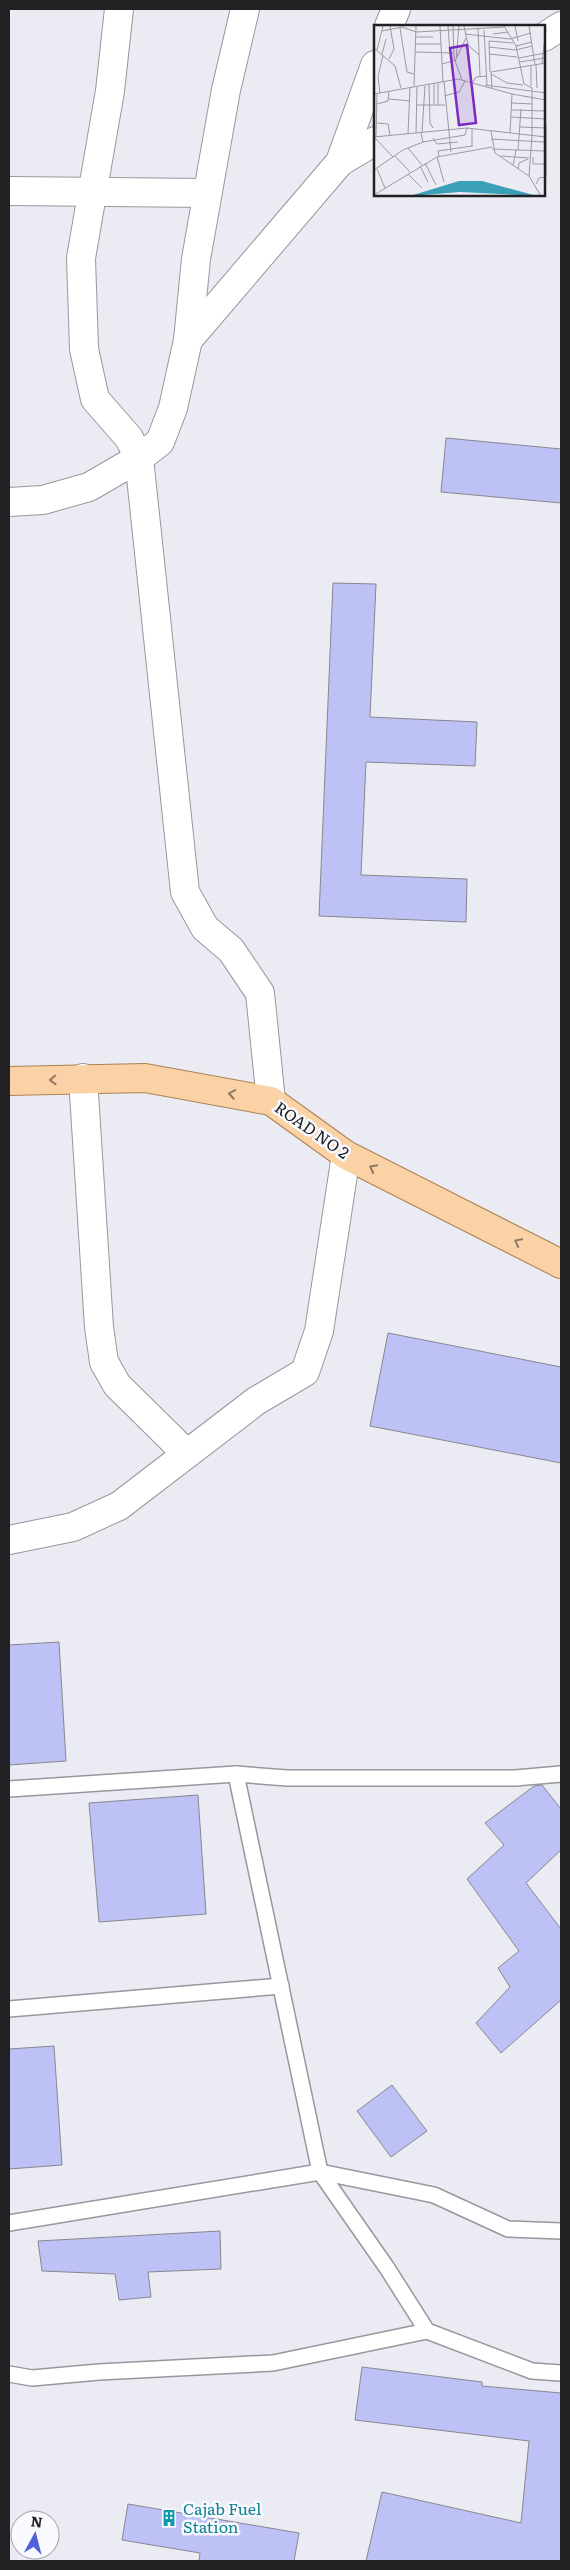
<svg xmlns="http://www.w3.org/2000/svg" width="570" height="2570" font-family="Literata,serif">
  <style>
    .building { fill: #bec1f6; stroke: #87878d }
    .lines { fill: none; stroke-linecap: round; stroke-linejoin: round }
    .lane-casing { stroke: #97979e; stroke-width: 18 }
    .street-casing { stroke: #97979e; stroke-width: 30 }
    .primary-casing { stroke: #ac8152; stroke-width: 30 }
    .lane { stroke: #fff; stroke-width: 15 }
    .street { stroke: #fff; stroke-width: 28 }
    .primary { stroke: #fad2a6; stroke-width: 28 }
    .oneway { stroke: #8e7a65 }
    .labels { text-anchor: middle; stroke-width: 5; stroke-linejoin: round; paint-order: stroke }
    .street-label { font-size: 16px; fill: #212124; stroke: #f9faff }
    .culture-label { font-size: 16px; fill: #0d838f; stroke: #f9faff; text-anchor: start }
    .inset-road { fill: none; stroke: #9a9ba0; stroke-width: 1 }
    .view { fill: #7b2cbf; fill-opacity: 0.15; stroke: #7b2cbf; stroke-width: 2.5 }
    .inset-edge { fill: none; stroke: #212124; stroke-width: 2.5 }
  </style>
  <rect width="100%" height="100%" fill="#ebecf3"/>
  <g class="building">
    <polygon points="446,438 561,449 561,503 441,492"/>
    <polygon points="333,583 376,584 370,717 477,722 475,766 366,762 361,875 467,879 466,922 319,916"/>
    <polygon points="388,1333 561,1367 561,1463 370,1426"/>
    <polygon points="59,1642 66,1761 9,1765 9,1645"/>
    <polygon points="542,1785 561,1809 561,1850 526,1883 561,1929 561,2000 501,2053 476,2023 510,1987 498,1968 519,1951 467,1879 504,1845 485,1823 534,1786"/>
    <polygon points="198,1795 206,1914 99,1922 89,1803"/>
    <polygon points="54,2046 62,2165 9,2169 9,2049"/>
    <polygon points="392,2085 427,2131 391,2157 357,2111"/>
    <polygon points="220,2231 221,2269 148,2272 151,2297 119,2300 115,2274 42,2271 38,2241"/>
    <polygon points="362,2367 482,2382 482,2386 561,2393 561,2561 366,2561 382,2492 521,2523 529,2441 355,2420"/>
    <polygon points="128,2504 299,2533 294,2561 199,2561 200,2553 122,2540"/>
  </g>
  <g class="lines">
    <g class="lane-casing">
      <g id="lane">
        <polyline points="236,1774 320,2172 387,2268 427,2331 532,2371 561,2373"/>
        <polyline points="9,1789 236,1774 287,1778 515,1778 561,1774"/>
        <polyline points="9,2009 281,1986"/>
        <polyline points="9,2223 320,2172 434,2195 508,2229 561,2231"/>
        <polyline points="9,2374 32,2378 99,2372 273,2363 427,2331"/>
      </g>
    </g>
    <g class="street-casing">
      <g id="street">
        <polyline points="119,9 110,91 81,258 84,349 95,399 129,438 139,458 185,892 205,928 231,950 260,993 271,1101"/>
        <polyline points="389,26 396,9"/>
        <polyline points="544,37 561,26"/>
        <polyline points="340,162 375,141"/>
        <polyline points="9,191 207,193"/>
        <polyline points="188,340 340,162 375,65"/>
        <polyline points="9,502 43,500 89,487 139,458 160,442 173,408 188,340 196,259 226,90 245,9"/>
        <polyline points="83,1078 99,1327 104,1362 117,1385 187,1454"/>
        <polyline points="9,1540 73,1527 119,1506 256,1401 305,1372 319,1331 346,1155"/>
      </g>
    </g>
    <g class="primary-casing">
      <polyline id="primary" points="9,1081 145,1078 271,1101 346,1155 561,1264"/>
    </g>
    <use href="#lane" class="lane"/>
    <use href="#street" class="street"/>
    <use href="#primary" class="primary"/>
  </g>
  <defs><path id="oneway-chevron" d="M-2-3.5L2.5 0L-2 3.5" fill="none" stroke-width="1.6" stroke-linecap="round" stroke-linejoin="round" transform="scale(1.25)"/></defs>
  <g class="oneway">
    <use href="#oneway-chevron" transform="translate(53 1080) rotate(178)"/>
    <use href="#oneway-chevron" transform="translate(232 1094) rotate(-170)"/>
    <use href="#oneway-chevron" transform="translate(373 1168) rotate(-153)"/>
    <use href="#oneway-chevron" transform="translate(518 1242) rotate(-153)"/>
  </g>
  <defs>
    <g id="building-bare" transform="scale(1.35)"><path d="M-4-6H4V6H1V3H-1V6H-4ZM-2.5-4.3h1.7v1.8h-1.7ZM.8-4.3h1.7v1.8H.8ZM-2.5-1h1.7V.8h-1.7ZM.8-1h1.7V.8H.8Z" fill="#0f9aa8" stroke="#f9faff" stroke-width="2.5" paint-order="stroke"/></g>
  </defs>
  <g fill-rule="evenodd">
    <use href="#building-bare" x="169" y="2518"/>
  </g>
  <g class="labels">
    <g class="street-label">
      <text transform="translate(312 1130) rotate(35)" y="6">ROAD NO 2</text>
    </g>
    <g class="culture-label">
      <text x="183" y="2515">Cajab Fuel<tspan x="183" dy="18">Station</tspan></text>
    </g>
  </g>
  <g transform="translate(374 25)">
    <rect width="171" height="171" fill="#ebecf3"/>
    <path d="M 85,156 L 108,156 L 163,171 L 86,167 L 36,171 Z" fill="#3aa0b8"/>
    <path class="inset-road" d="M 66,1 L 69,57M 74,1 L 76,28M 79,1 L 80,33 L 88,55M 90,1 L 94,20 L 105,30M 130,1 L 142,21 L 150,59 L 158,63 L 158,111M 141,1 L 144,16M 155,1 L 161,40M 26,3 L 33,47 L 40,49M 104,4 L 106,51M 110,5 L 113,60M 8,6 L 28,2 L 42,7 L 130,2M 91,9 L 136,14 L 157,8M 119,9 L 134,7M 41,12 L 59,12M 41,19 L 67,19M 142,21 L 158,17M 115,22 L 142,25 L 158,21M 0,23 L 21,41 L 27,63M 3,25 L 9,1M 41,27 L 79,28M 8,29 L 12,14M 115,29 L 143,32M 83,32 L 92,13M 145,33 L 171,28M 15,34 L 20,24 L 16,1M 146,37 L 170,33M 168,38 L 172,3M 68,39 L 82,35 L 85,1M 162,40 L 163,63M 157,41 L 157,61M 116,47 L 115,16 L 139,18M 117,49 L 133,58 L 149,60M 70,57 L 77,127M 99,57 L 102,52 L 113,51M 60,58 L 60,79M 55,59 L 56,98 L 59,103M 111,60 L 172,68M 40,61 L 42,1M 118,63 L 117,47 L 172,38M 6,68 L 4,52 L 9,30M 0,69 L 84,54 L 138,69 L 172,75M 70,71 L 85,67 L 91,56M 15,74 L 36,76M 138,78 L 158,79M 3,79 L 14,76 L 15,66M 43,80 L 71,80M 64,80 L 64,58M 138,85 L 172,86M 137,92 L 172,94M 3,98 L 14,99 L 16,110M 146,102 L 172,103M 98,104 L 98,122M 117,106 L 121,128 L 155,151 L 167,171M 48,107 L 51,61M 42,108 L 43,62M 136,108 L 138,69M 34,109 L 36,62M 0,112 L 93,103 L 172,112M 2,112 L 3,68M 1,113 L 19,132M 59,113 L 63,119 L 84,117M 117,114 L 170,117M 49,117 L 91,110 L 93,103M 34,123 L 48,140M 118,124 L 170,126M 144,125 L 147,84M 21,131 L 36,147M 65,131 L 64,126 L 98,121M 127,131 L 155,133M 63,132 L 70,157M 159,132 L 159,139 L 170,139M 51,138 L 62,160M 46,141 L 54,157M 139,141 L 142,125M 3,144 L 11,163M 144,144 L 145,138 L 154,134M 0,145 L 29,125 L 49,117 L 47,108M 34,149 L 48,163M 155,151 L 158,111M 162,159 L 165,153 L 172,152 L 172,100M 0,170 L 63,132 L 118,122"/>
    <path class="view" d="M 93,20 L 102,98 L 85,100 L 76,23 Z"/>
    <rect width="171" height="171" class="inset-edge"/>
  </g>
  <rect width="570" height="2570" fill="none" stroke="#212124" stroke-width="20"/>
  <g transform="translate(35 2535) rotate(7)"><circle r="24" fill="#f9faff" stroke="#a3a3a7"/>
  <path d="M0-4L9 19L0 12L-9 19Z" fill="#5261d7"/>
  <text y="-8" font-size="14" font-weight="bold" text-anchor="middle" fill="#212124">N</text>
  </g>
</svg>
